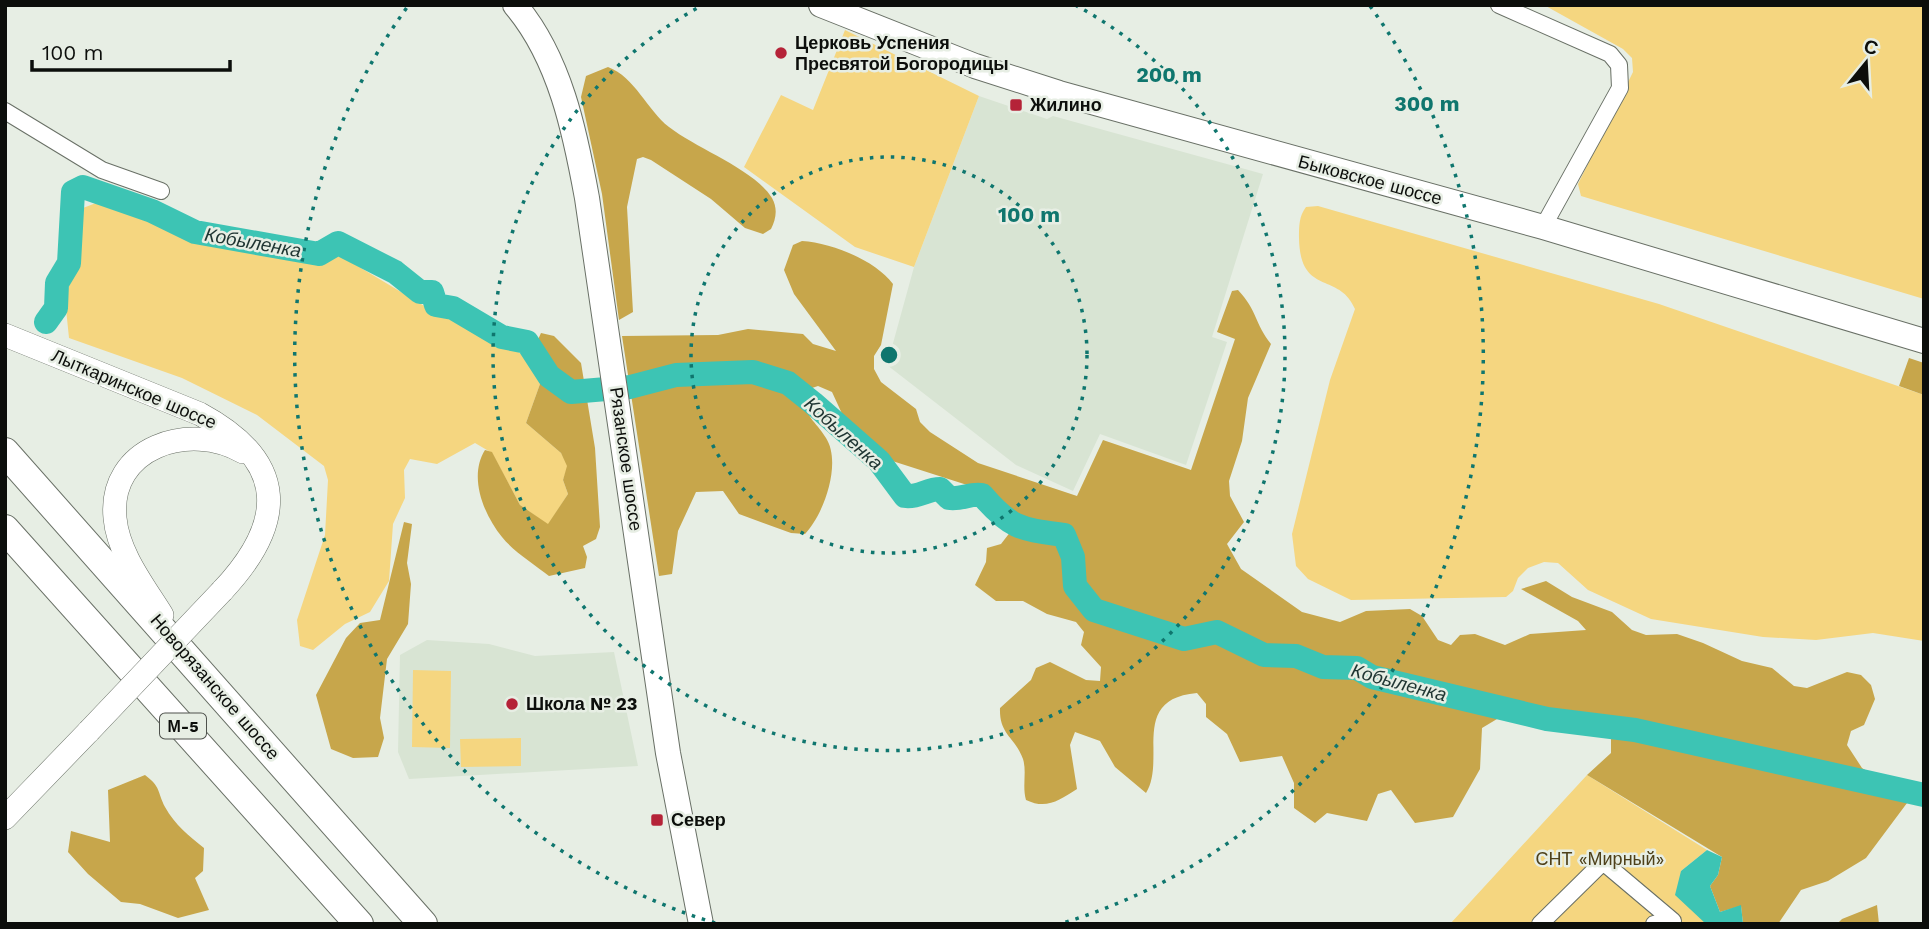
<svg xmlns="http://www.w3.org/2000/svg" width="1929" height="929" font-family="'Work Sans',sans-serif">
  <style>
    .built { fill: #d8e4d3 }
    .green { fill: #f5d680 }
    .forest { fill: #c7a64b }
    .water { fill: #3dc4b4 }
    .lines { fill: none; stroke-linecap: round; stroke-linejoin: round }
    .river { stroke: #3dc4b4; stroke-width: 24 }
    .street-casing { stroke: #697066; stroke-width: 18 }
    .secondary-casing { stroke: #697066; stroke-width: 24 }
    .primary-casing { stroke: #697066; stroke-width: 26 }
    .highway-casing { stroke: #697066; stroke-width: 30 }
    .street { stroke: #fff; stroke-width: 16 }
    .secondary { stroke: #fff; stroke-width: 23 }
    .primary { stroke: #fff; stroke-width: 24 }
    .highway { stroke: #fff; stroke-width: 28 }
    .secondary-bridge-casing { stroke: #697066; stroke-width: 24; stroke-linecap: butt }
    .secondary-bridge { stroke: #fff; stroke-width: 23 }
    .ring { fill: none; stroke: #0f766e; stroke-width: 3.5; stroke-dasharray: 3.5 7 }
    .poi-dot { fill: #b52338; stroke: #e7eee4; stroke-width: 2.5 }
    .labels { text-anchor: middle; stroke-width: 5; stroke-linejoin: round; paint-order: stroke }
    .shield { fill: #e7eee4; stroke: #4e514c; stroke-width: 2 }
    .shield-label { font-size: 16px; font-weight: bold; fill: #0c0e0b }
    .poi-label { font-size: 18px; font-weight: bold; fill: #0c0e0b; stroke: #e7eee4; text-anchor: start }
    .street-label { font-size: 18px; fill: #0c0e0b; stroke: #e7eee4 }
    .park-label { font-size: 18px; fill: #4e4019; stroke: #e7eee4 }
    .water-label { font-size: 19px; font-style: italic; fill: #1f3532; stroke: #e7eee4 }
    .centre { fill: #0f766e; stroke: #e7eee4; stroke-width: 3.5 }
    .ring-label { font-size: 21px; text-anchor: middle; font-weight: bold; fill: #0f766e; stroke: #e7eee4; stroke-width: 5; stroke-linejoin: round; paint-order: stroke }
  </style>
  <rect width="100%" height="100%" fill="#e7eee4"/>
  <g class="built">
    <polygon points="979,96 1047,119 1053,116 1263,174 1212,337 1227,342 1186,465 1100,434 1073,491 1016,465 887,365 914,267"/>
    <polygon points="427,640 489,644 535,656 614,652 638,766 409,779 398,752 400,655"/>
  </g>
  <g class="green">
    <polygon points="1544,5 1924,5 1924,299 1581,196 1578,184 1633,72 1632,58 1623,49"/>
    <polygon points="845,30 979,96 914,267 855,247 744,167 781,95 813,110"/>
    <polygon points="96,203 111,204 195,241 320,260 341,256 441,316 500,340 529,359 540,384 526,423 561,453 568,466 563,480 568,494 548,525 520,505 492,453 475,443 437,464 410,459 404,470 405,498 393,524 389,581 370,612 345,624 313,650 300,646 297,620 325,535 328,480 324,466 257,415 182,378 69,338 65,299 75,266 78,220 83,208"/>
    <path d="M 1318,206 L 1659,304 L 1924,395 L 1924,641 L 1873,633 L 1816,640 L 1763,637 L 1651,619 L 1588,590 L 1558,563 L 1544,562 L 1528,568 L 1518,578 L 1513,591 L 1506,597 L 1351,600 L 1308,579 L 1296,566 L 1292,534 L 1330,380 L 1355,309 C 1339,271 1300,297 1299,238 C 1299,226 1299,216 1306,207 Z"/>
    <polygon points="413,670 451,671 450,748 412,747"/>
    <polygon points="521,738 521,766 461,767 460,739"/>
    <polygon points="1587,775 1707,850 1681,871 1706,924 1450,924"/>
  </g>
  <g class="forest">
    <path d="M 608,67 C 635,77 647,110 669,127 C 697,149 754,169 772,198 C 778,209 776,219 771,229 L 763,234 L 745,228 L 711,199 L 651,160 L 643,157 L 637,159 L 627,207 L 633,312 L 619,320 L 602,194 L 581,97 L 586,76 Z"/>
    <path d="M 802,241 C 832,243 875,260 893,284 L 881,345 L 874,356 L 874,369 L 881,382 L 916,409 L 920,422 L 930,432 L 978,463 L 1077,496 L 1103,440 L 1191,470 L 1235,339 L 1217,332 L 1232,291 L 1238,290 C 1257,310 1255,324 1271,344 L 1248,398 L 1242,441 L 1229,481 L 1230,496 L 1244,522 L 1227,544 L 1241,569 L 1302,612 L 1340,622 L 1366,611 L 1410,609 L 1422,616 L 1438,640 L 1451,645 L 1460,635 L 1475,634 L 1505,645 L 1530,634 L 1586,630 L 1578,621 L 1521,589 L 1546,581 L 1572,597 L 1612,612 L 1632,630 L 1646,635 L 1677,634 L 1703,643 L 1742,661 L 1772,668 L 1794,686 L 1807,688 L 1847,672 L 1861,675 L 1871,685 L 1875,699 L 1864,725 L 1851,731 L 1847,745 L 1862,768 L 1910,799 L 1866,858 L 1828,881 L 1801,890 L 1778,924 L 1743,924 L 1741,906 L 1720,912 L 1710,886 L 1718,875 L 1722,857 L 1587,775 L 1611,753 L 1611,739 L 1597,717 L 1517,707 L 1482,728 L 1480,769 L 1453,817 L 1415,823 L 1391,790 L 1378,794 L 1367,821 L 1327,813 L 1315,823 L 1294,808 L 1294,783 L 1282,756 L 1240,762 L 1227,734 L 1206,717 L 1206,704 L 1197,693 C 1129,699 1167,759 1146,793 L 1115,767 L 1100,741 L 1075,732 L 1070,745 L 1077,789 C 1059,800 1047,810 1026,800 C 1022,786 1027,772 1023,759 C 1015,737 999,735 1000,708 L 1031,680 L 1036,668 L 1050,662 L 1086,680 L 1100,681 L 1101,667 L 1081,645 L 1084,632 L 1076,622 L 1047,614 L 1023,601 L 996,601 L 975,585 L 986,562 L 987,548 L 1001,544 L 1018,522 L 989,492 L 883,458 L 844,418 L 832,392 L 818,386 L 806,390 C 803,418 813,417 826,438 C 842,463 824,514 805,534 L 791,533 L 739,514 L 723,491 L 696,492 L 678,531 L 672,574 L 659,576 L 622,336 L 718,335 L 748,329 L 803,334 L 813,344 L 836,351 L 794,294 L 784,270 L 793,245 Z"/>
    <path d="M 541,333 L 554,336 L 581,363 L 595,448 L 600,527 L 596,539 L 583,546 L 587,557 L 585,568 L 549,576 C 534,564 514,552 502,537 C 484,515 468,477 485,450 L 492,452 L 520,505 L 548,524 L 568,494 L 563,480 L 567,466 L 561,453 L 526,423 L 540,384 L 529,359 Z"/>
    <polygon points="1909,358 1924,363 1924,395 1899,386"/>
    <polygon points="404,522 412,524 407,563 411,584 408,624 387,659 380,718 384,738 378,757 353,758 331,749 316,695 346,638 360,623 380,620"/>
    <path d="M 145,775 C 161,787 157,791 165,807 C 175,825 189,836 204,848 L 203,871 L 195,878 L 209,910 L 178,918 L 140,904 L 121,902 L 88,874 L 68,852 L 71,831 L 110,842 L 108,790 Z"/>
    <polygon points="1877,905 1879,924 1837,924 1842,919"/>
  </g>
  <polygon class="water" points="1707,850 1722,857 1718,875 1710,886 1720,912 1741,905 1743,924 1706,924 1675,895 1681,871"/>
  <g class="lines">
    <path class="river" d="M 46,322 L 56,308 L 57,283 L 69,263 L 73,192 L 83,187 L 152,211 L 195,232 L 319,254 L 338,243 L 395,272 L 420,292 L 432,292 L 436,305 L 453,308 L 502,337 L 527,342 L 549,376 L 571,392 L 630,387 L 676,375 L 753,372 L 788,383 L 813,403 L 879,461 L 905,496 C 918,498 927,489 940,489 L 949,498 C 961,500 970,493 982,495 C 1011,529 1021,529 1064,535 L 1073,557 L 1075,586 L 1094,610 L 1184,639 L 1217,632 L 1264,655 L 1296,656 L 1323,667 L 1357,668 L 1372,677 L 1547,719 L 1635,730 L 1924,795"/>
    <g class="street-casing">
      <g id="street">
        <polyline points="1499,5 1610,54 1619,65 1620,88 1543,227"/>
        <polyline points="5,111 102,170 161,191"/>
        <polyline points="1540,924 1603,862 1673,921 1654,924"/>
      </g>
    </g>
    <g class="secondary-casing">
      <g id="secondary">
        <path d="M 5,335 L 200,414 C 289,462 286,523 222,591"/>
        <path d="M 162,615 C 144,586 118,553 115,518 C 108,447 190,421 243,452"/>
        <polyline points="5,818 89,731"/>
      </g>
    </g>
    <g class="primary-casing">
      <g id="primary">
        <path d="M 515,5 C 560,58 575,132 587,198 L 668,753 L 701,924"/>
        <polyline points="821,5 975,66 1059,93 1543,227 1924,341"/>
      </g>
    </g>
    <g class="highway-casing">
      <g id="highway">
        <polyline points="5,452 423,924"/>
        <polyline points="5,529 359,924"/>
      </g>
    </g>
    <use href="#street" class="street"/>
    <use href="#secondary" class="secondary"/>
    <use href="#primary" class="primary"/>
    <use href="#highway" class="highway"/>
    <g class="secondary-bridge-casing">
      <polyline id="secondary-bridge" points="89,731 222,591"/>
    </g>
    <use href="#secondary-bridge" class="secondary-bridge"/>
  </g>
  <g class="ring">
    <circle cx="889" cy="355" r="198"/>
    <path d="M1075 5A396 396 0 1 1 703 5"/>
    <path d="M715 923A594 594 0 0 1 408 6M1370 6A594 594 0 0 1 1063 923"/>
  </g>
  <g class="poi-dot">
    <circle cx="781" cy="53" r="7"/>
    <rect x="1009" y="98" width="14" height="14" rx="3.5"/>
    <circle cx="512" cy="704" r="7"/>
    <rect x="650" y="813" width="14" height="14" rx="3.5"/>
  </g>
  <g class="labels">
    <rect class="shield" x="160" y="713.5" width="46" height="25" rx="5"/>
    <g class="shield-label">
      <text x="183" y="732">М-5</text>
    </g>
    <g class="poi-label">
      <text x="795" y="49">Церковь Успения<tspan x="795" dy="21">Пресвятой Богородицы</tspan></text>
      <text x="1030" y="111">Жилино</text>
      <text x="526" y="710">Школа № 23</text>
      <text x="671" y="826">Север</text>
    </g>
    <g class="street-label">
      <text transform="translate(1370 180) rotate(15)" y="6">Быковское шоссе</text>
      <text transform="translate(134 389) rotate(23)" y="6">Лыткаринское шоссе</text>
      <text transform="translate(626 459) rotate(82)" y="6">Рязанское шоссе</text>
      <text transform="translate(215 687) rotate(49)" y="6">Новорязанское шоссе</text>
    </g>
    <g class="park-label">
      <text x="1600" y="865">СНТ «Мирный»</text>
    </g>
    <g class="water-label">
      <text transform="translate(253 242) rotate(10)" y="7">Кобыленка</text>
      <text transform="translate(844 433) rotate(42)" y="7">Кобыленка</text>
      <text transform="translate(1399 682) rotate(15)" y="7">Кобыленка</text>
    </g>
  </g>
  <circle cx="889" cy="355" r="10" class="centre"/>
  <g class="ring-label">
    <text x="1169" y="82">200 m</text>
    <text x="1427" y="111">300 m</text>
    <text x="1029" y="222">100 m</text>
  </g>
  <rect width="1929" height="929" fill="none" stroke="#0c0e0b" stroke-width="14"/>
  <g transform="translate(1866 63) rotate(18)" stroke="#e7eee4" stroke-width="5" paint-order="stroke">
  <path d="M0-5L12 26L0 18L-12 26Z" fill="#0c0e0b"/>
  <text y="-10" font-size="19" font-weight="bold" text-anchor="middle" fill="#0c0e0b">С</text>
  </g>
  <path d="M32 60v10h198v-10" fill="none" stroke="#0c0e0b" stroke-width="3.5"/>
  <text x="42" y="60" font-size="21" fill="#0c0e0b" stroke="#e7eee4" stroke-width="5" paint-order="stroke">100 m</text>
</svg>
